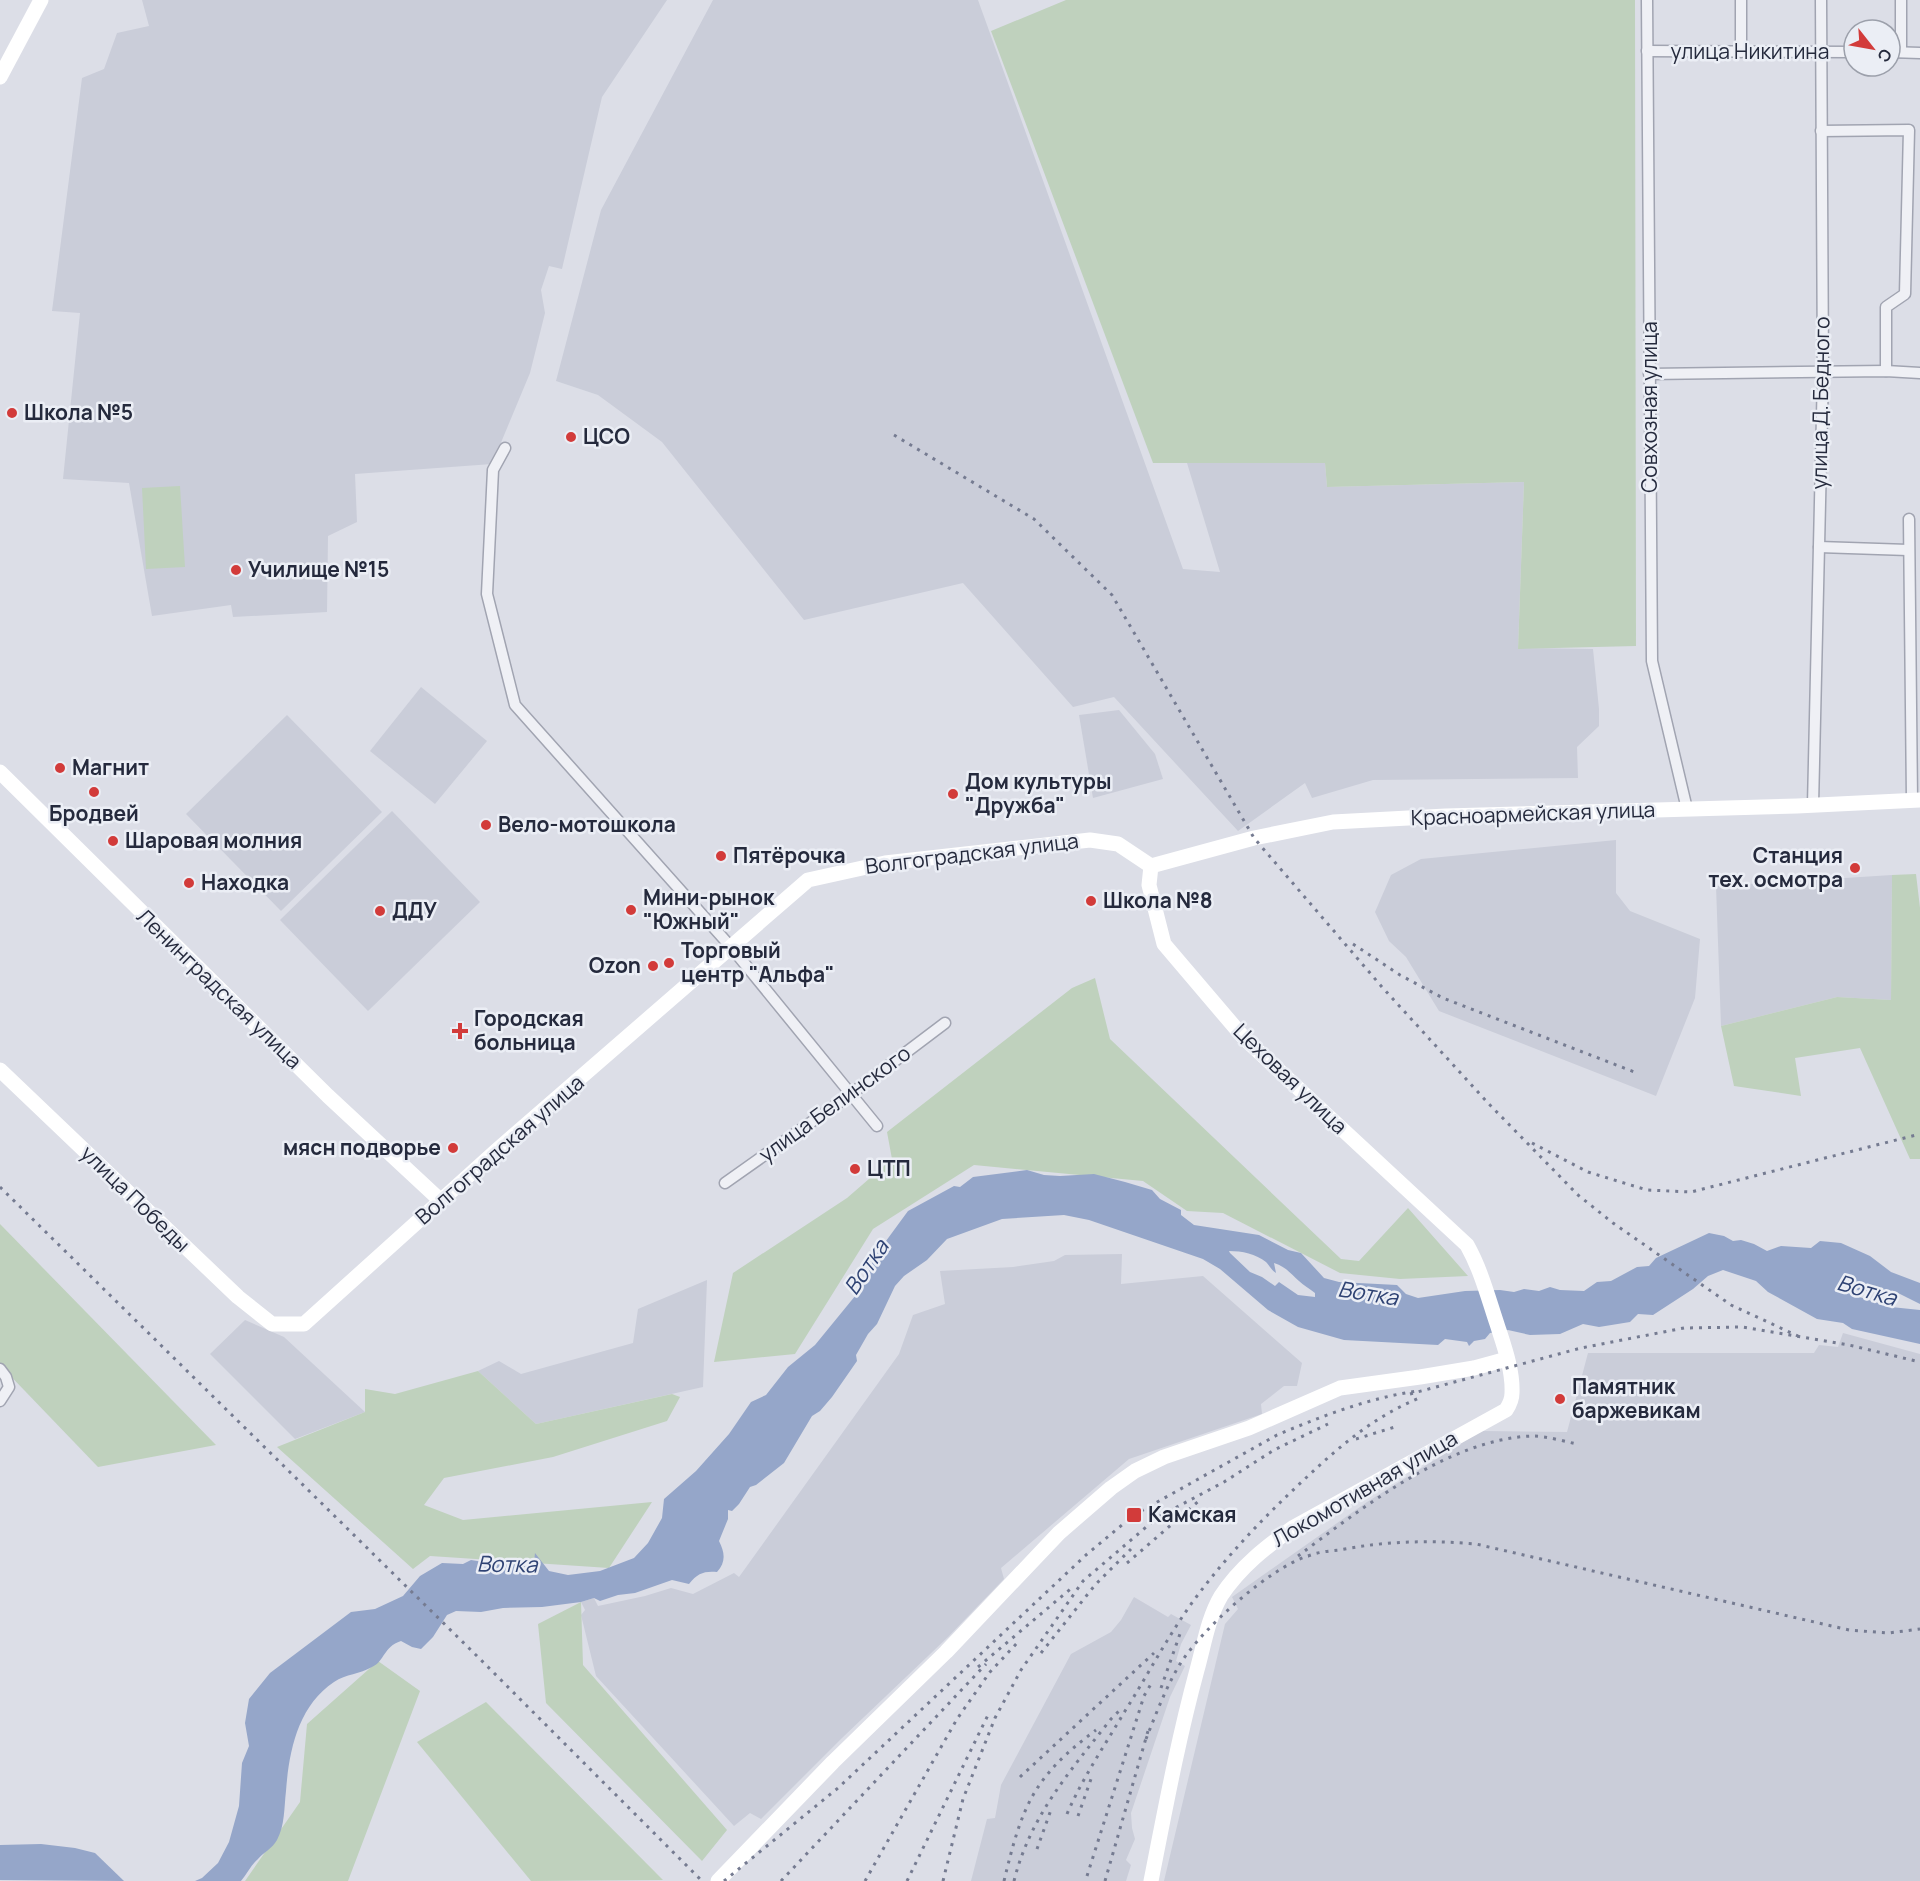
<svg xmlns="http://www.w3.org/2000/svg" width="1920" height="1881" font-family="Manrope,sans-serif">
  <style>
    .built { fill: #cacdd9 }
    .green { fill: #bfd1bd }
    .water { fill: #95a6c9; fill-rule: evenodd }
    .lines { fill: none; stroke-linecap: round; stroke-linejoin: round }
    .street-casing { stroke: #a1a4b1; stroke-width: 13 }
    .street { stroke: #eff0f5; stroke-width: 10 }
    .secondary { stroke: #fff; stroke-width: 15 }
    .rail { stroke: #757b91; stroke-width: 3; stroke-dasharray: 3 6; stroke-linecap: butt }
    .poi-dot { fill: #d23b3a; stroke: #ebeef5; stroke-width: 2 }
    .labels { text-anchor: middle; stroke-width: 5; stroke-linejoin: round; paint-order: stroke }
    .street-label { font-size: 21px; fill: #252a3d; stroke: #ebeef5 }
    .poi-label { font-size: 21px; font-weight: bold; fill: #252a3d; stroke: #ebeef5; text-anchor: start }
    .water-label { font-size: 22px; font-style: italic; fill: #2e4273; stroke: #ebeef5 }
  </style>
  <rect width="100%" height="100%" fill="#dcdee7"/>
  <g class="built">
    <polygon points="142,0 667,0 602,97 562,269 549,266 541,290 545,313 530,373 492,464 355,474 357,522 328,536 327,612 233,617 231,605 152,616 129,483 63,479 80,313 52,311 82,78 104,69 117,33 149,26"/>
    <polygon points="713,0 978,0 1183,569 1220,572 1187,463 1325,463 1327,487 1524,482 1518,648 1593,649 1599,709 1599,726 1577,747 1578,778 1373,780 1312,798 1305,783 1238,831 1114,697 1073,707 963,583 804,620 662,442 598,395 556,381 601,210"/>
    <polygon points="421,687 487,741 435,804 370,751"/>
    <polygon points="1119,710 1155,754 1163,779 1093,798 1079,715"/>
    <polygon points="287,715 382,812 281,911 186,814"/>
    <polygon points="392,811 480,902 368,1011 280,920"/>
    <polygon points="1616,840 1616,893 1630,911 1700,939 1695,998 1656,1096 1439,1011 1406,957 1389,941 1375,912 1391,875 1421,859"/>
    <polygon points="1892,875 1891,1000 1837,997 1721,1026 1716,886"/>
    <polygon points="1122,1254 1121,1284 1203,1276 1302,1363 1297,1386 1284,1386 1261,1404 1262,1414 1129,1459 1001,1568 1004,1579 949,1636 842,1738 761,1819 750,1813 734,1826 596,1676 581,1615 585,1610 581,1602 594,1598 598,1606 645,1596 671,1588 693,1594 734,1573 739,1577 899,1354 913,1315 945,1304 940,1271 1013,1267 1054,1261 1065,1255"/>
    <polygon points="707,1280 703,1387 536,1424 478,1371 499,1361 521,1374 633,1343 638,1309"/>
    <polygon points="245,1320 284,1337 365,1412 295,1439 210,1354"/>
    <polygon points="1843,1333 1920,1354 1920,1881 1164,1881 1225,1624 1238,1609 1232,1597 1367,1502 1481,1431 1567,1432 1588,1353 1814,1353 1819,1345 1838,1347"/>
    <polygon points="1134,1597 1168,1617 1171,1614 1191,1625 1181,1644 1176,1661 1185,1666 1170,1697 1131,1813 1132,1828 1135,1839 1126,1860 1131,1865 1126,1881 971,1881 987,1819 995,1818 1001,1785 1071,1654 1111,1632 1121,1620"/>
  </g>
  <g class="green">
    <polygon points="1066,0 1635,0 1636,646 1518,649 1524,482 1327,487 1325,463 1153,463 991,31"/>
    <polygon points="180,486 185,567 146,569 142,488"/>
    <polygon points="1916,874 1920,908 1920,1159 1910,1159 1860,1048 1795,1058 1801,1096 1734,1086 1721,1026 1837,997 1891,1000 1892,875"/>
    <polygon points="1095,978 1110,1039 1341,1259 1359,1261 1408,1208 1468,1276 1400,1279 1340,1273 1223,1213 1187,1211 1143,1181 974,1165 873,1229 795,1354 714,1362 733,1273 847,1198 892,1159 887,1132 1072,988"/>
    <polygon points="0,1224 216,1445 98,1467 0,1365"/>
    <polygon points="478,1371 536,1424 672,1394 680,1397 667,1421 553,1457 444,1478 424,1505 463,1520 652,1502 609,1568 430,1556 413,1569 277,1447 365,1412 365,1389 395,1394"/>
    <polygon points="581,1602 583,1665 727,1830 702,1861 546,1703 538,1624"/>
    <polygon points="378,1661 420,1691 348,1881 245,1881 300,1802 307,1724"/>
    <polygon points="486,1702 663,1880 531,1881 417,1742"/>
  </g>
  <g class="water">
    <path d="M 1027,1170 L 1044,1175 L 1060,1176 L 1094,1174 L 1125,1182 L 1152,1190 L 1160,1199 L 1181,1210 L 1181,1215 L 1194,1225 L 1259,1235 L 1288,1250 L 1301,1253 L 1324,1278 L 1339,1282 L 1397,1285 L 1406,1294 L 1418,1298 L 1465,1291 L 1500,1290 L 1514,1292 L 1524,1289 L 1539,1291 L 1550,1287 L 1560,1290 L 1584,1291 L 1597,1282 L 1611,1281 L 1637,1267 L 1649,1266 L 1656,1258 L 1709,1233 L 1724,1236 L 1733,1241 L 1741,1240 L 1754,1244 L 1767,1251 L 1781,1246 L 1811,1248 L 1820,1241 L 1841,1243 L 1870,1256 L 1891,1272 L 1920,1283 L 1920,1304 L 1894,1291 L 1869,1290 L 1862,1292 L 1849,1286 L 1839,1285 L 1837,1287 L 1853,1295 L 1891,1307 L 1920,1310 L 1920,1344 L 1852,1329 L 1843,1323 L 1817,1319 L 1768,1292 L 1756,1281 L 1723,1270 L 1708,1276 L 1693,1289 L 1653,1315 L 1638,1314 L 1630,1322 L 1599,1327 L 1583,1324 L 1560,1334 L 1530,1335 L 1508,1330 L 1490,1333 L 1485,1339 L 1474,1341 L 1469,1346 L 1467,1342 L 1445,1339 L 1438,1345 L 1344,1340 L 1298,1327 L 1268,1310 L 1220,1269 L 1203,1259 L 1089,1220 L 1064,1215 L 1002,1219 L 947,1239 L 927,1260 L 904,1276 L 895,1286 L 877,1324 L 868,1334 L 856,1355 L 857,1361 L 832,1397 L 820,1411 L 812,1416 L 784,1463 L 756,1485 L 750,1487 L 739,1504 L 732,1511 L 728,1510 L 728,1519 L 719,1541 C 725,1553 726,1562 717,1572 C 704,1571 698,1573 689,1584 L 672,1580 L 635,1593 L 618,1595 L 600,1601 L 594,1598 L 581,1602 L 542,1607 L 503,1608 L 481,1612 L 456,1611 L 447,1615 L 433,1637 L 421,1649 L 412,1647 L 401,1641 C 383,1647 385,1661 372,1667 C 360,1674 346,1674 334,1682 C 298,1706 289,1751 286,1791 C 284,1808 285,1825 277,1840 C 272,1849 264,1852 258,1859 C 251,1865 247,1874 241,1881 L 195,1881 L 202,1878 L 218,1863 L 229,1842 L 239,1806 L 242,1763 L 249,1746 L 245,1723 L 249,1699 L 270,1673 L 351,1612 L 375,1609 L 403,1596 L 420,1576 L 442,1563 L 463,1564 L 471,1560 L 502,1565 L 519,1562 L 533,1571 L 535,1553 L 549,1571 L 568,1575 L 600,1571 L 634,1558 L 648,1543 L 662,1518 L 664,1499 L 696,1471 L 729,1434 L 751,1402 L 766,1395 L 788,1367 L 815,1345 L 860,1290 L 875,1256 L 908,1211 L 954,1186 L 960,1187 L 973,1177 ZM 1229,1251 C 1242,1251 1256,1254 1266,1262 C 1270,1266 1271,1270 1276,1273 L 1274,1263 C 1286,1267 1290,1273 1299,1281 C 1303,1285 1310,1289 1315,1293 L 1315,1297 L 1298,1295 L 1279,1282 L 1275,1286 L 1262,1277 L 1250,1272 L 1230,1253 Z"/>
    <polygon points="41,1844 75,1848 95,1853 124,1881 0,1880 0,1845"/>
  </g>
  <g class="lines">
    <g class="street-casing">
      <g id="street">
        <polyline points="1647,0 1652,661 1687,809"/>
        <polyline points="1901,0 1901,52"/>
        <polyline points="1647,51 1854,52"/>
        <polyline points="1741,52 1741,0"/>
        <polyline points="1890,52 1920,53"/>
        <polyline points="1821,131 1909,130 1905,294 1886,307 1886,371"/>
        <polyline points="1649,374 1886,371 1920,373"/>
        <polyline points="505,448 493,470 487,594 515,705 731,947 877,1126"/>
        <polyline points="1909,519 1912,800"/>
        <polyline points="1819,547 1908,550"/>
        <polyline points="1813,805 1823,373 1821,0"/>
        <polyline points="725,1183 851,1094 945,1023"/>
        <polyline points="0,1369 6,1377 9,1387 0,1401"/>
      </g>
    </g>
    <use href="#street" class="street"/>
    <g class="secondary">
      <polyline points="0,77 41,0"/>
      <polyline points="0,772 328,1096 441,1201"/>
      <path d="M 1151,866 L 1149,885 L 1164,944 L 1244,1038 L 1467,1245 C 1481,1270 1488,1297 1497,1324 C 1504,1346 1513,1370 1512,1393 C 1512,1400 1510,1404 1506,1410 L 1294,1527 C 1267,1546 1240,1567 1221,1596 C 1208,1618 1204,1645 1197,1670 C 1178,1740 1165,1810 1151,1881"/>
      <polyline points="1151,866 1254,838 1333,822 1446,816 1797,806 1920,800"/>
      <polyline points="0,1070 238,1297 272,1324 304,1324 497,1150 808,880 885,863 1090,840 1118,844 1151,866"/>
      <polyline points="718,1881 833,1762 946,1652 1059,1533 1111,1488 1135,1471 1164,1457 1249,1428 1340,1388 1420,1377 1474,1368 1507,1359"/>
    </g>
    <g class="rail">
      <polyline points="894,435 1034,519 1112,595 1254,838 1382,987 1488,1103 1578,1195 1613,1223 1731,1305 1798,1336"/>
      <polyline points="1353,944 1400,975 1443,998 1637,1073"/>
      <polyline points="1532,1143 1588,1172 1647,1190 1691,1192 1920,1134"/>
      <polyline points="0,1187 479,1658 702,1881"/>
      <polyline points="1410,1394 1581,1348 1684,1328 1742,1327 1849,1345 1920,1362"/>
      <polyline points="1356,1439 1398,1426"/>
      <polyline points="1160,1516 1224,1482 1274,1450 1328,1424"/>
      <path d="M 1298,1556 C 1362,1508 1449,1439 1532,1436 C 1546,1436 1563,1441 1577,1444"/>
      <polyline points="1127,1563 1200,1500"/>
      <polyline points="1041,1653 1095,1585 1131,1549"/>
      <polyline points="978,1667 1074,1586"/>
      <polyline points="1161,1688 1181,1631"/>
      <path d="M 1146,1739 C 1156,1714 1166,1687 1180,1664 C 1202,1629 1269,1568 1308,1556 C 1318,1552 1329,1551 1339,1550 C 1386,1541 1429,1540 1476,1544 L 1849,1630 L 1888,1633 L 1920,1629"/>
      <polyline points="1020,1777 1154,1653"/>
      <path d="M 1067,1814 C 1083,1777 1105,1745 1125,1711 C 1149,1673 1170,1632 1197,1596 C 1230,1552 1268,1513 1308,1476 C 1342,1444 1378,1414 1422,1397"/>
      <polyline points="1078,1816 1091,1779"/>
      <polyline points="1037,1849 1052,1807"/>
      <polyline points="1087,1876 1144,1696 1151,1684"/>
      <path d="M 724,1881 L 838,1788 L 1086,1555 L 1134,1515 L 1277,1435 C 1322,1416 1369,1398 1417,1391"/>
      <polyline points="781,1881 986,1664"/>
      <polyline points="865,1881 957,1719 990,1672 1018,1642"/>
      <polyline points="907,1881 988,1715"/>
      <polyline points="943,1881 963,1799 995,1718 1021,1670 1083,1581 1165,1511"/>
      <path d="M 1004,1881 C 1022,1806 1033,1777 1096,1730"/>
      <path d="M 1014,1881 C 1030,1816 1071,1770 1111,1719 L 1121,1709"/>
      <polyline points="1105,1881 1148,1731"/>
    </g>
  </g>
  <g class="poi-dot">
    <circle cx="12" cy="413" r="6"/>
    <circle cx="571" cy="437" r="6"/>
    <circle cx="236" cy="570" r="6"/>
    <circle cx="60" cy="768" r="6"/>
    <circle cx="94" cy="792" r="6"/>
    <circle cx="953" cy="794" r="6"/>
    <circle cx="486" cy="825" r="6"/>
    <circle cx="113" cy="841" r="6"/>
    <circle cx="721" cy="856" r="6"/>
    <circle cx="1855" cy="868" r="6"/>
    <circle cx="189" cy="883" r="6"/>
    <circle cx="1091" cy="901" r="6"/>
    <circle cx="631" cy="910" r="6"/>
    <circle cx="380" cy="911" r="6"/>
    <circle cx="669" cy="963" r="6"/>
    <circle cx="653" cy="966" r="6"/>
    <path d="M457 1022h6v6h6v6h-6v6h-6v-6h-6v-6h6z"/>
    <circle cx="453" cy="1148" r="6"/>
    <circle cx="855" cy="1169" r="6"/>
    <circle cx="1560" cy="1399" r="6"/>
    <rect x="1126" y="1507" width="16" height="16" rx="3"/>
  </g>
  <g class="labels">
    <g class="street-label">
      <text x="1750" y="59">улица Никитина</text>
      <text transform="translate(1821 403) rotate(-89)" y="7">улица Д. Бедного</text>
      <text transform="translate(1650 407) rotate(-90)" y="7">Совхозная улица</text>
      <text transform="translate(1533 814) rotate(-2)" y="7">Красноармейская улица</text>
      <text transform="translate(972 854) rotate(-7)" y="7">Волгоградская улица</text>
      <text transform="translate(219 989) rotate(44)" y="7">Ленинградская улица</text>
      <text transform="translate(1290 1079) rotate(44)" y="7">Цеховая улица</text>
      <text transform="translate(835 1104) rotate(-36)" y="7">улица Белинского</text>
      <text transform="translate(500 1150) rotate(-41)" y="7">Волгоградская улица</text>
      <text transform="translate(135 1199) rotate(44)" y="7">улица Победы</text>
      <text transform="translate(1365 1489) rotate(-30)" y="7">Локомотивная улица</text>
    </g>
    <g class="poi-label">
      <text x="24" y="420">Школа №5</text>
      <text x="583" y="444">ЦСО</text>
      <text x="248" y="577">Училище №15</text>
      <text x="72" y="775">Магнит</text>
      <text x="965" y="789">Дом культуры<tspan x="965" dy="24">"Дружба"</tspan></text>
      <text x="94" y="821" text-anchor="middle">Бродвей</text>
      <text x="498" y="832">Вело-мотошкола</text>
      <text x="125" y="848">Шаровая молния</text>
      <text x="733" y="863">Пятёрочка</text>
      <text x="1843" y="863" text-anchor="end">Станция<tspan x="1843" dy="24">тех. осмотра</tspan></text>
      <text x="201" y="890">Находка</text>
      <text x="643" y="905">Мини-рынок<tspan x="643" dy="24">"Южный"</tspan></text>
      <text x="1103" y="908">Школа №8</text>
      <text x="392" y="918">ДДУ</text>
      <text x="681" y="958">Торговый<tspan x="681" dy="24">центр "Альфа"</tspan></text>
      <text x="641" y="973" text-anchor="end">Ozon</text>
      <text x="474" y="1026">Городская<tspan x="474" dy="24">больница</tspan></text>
      <text x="441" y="1155" text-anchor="end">мясн подворье</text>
      <text x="867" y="1176">ЦТП</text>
      <text x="1572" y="1394">Памятник<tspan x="1572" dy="24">баржевикам</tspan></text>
      <text x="1148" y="1522">Камская</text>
    </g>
    <g class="water-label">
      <text transform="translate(866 1267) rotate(-56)" y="8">Вотка</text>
      <text transform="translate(1867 1290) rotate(16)" y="8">Вотка</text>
      <text transform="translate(1368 1293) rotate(9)" y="8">Вотка</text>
      <text transform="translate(507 1564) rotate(1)" y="8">Вотка</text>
    </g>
  </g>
  <g transform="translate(1872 48) rotate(121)"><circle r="28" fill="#ebeef5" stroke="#9ca0ab" stroke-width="1.5"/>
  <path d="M0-4.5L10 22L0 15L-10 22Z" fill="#d23b3a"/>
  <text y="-9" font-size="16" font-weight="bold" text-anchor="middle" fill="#252a3d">С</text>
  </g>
</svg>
